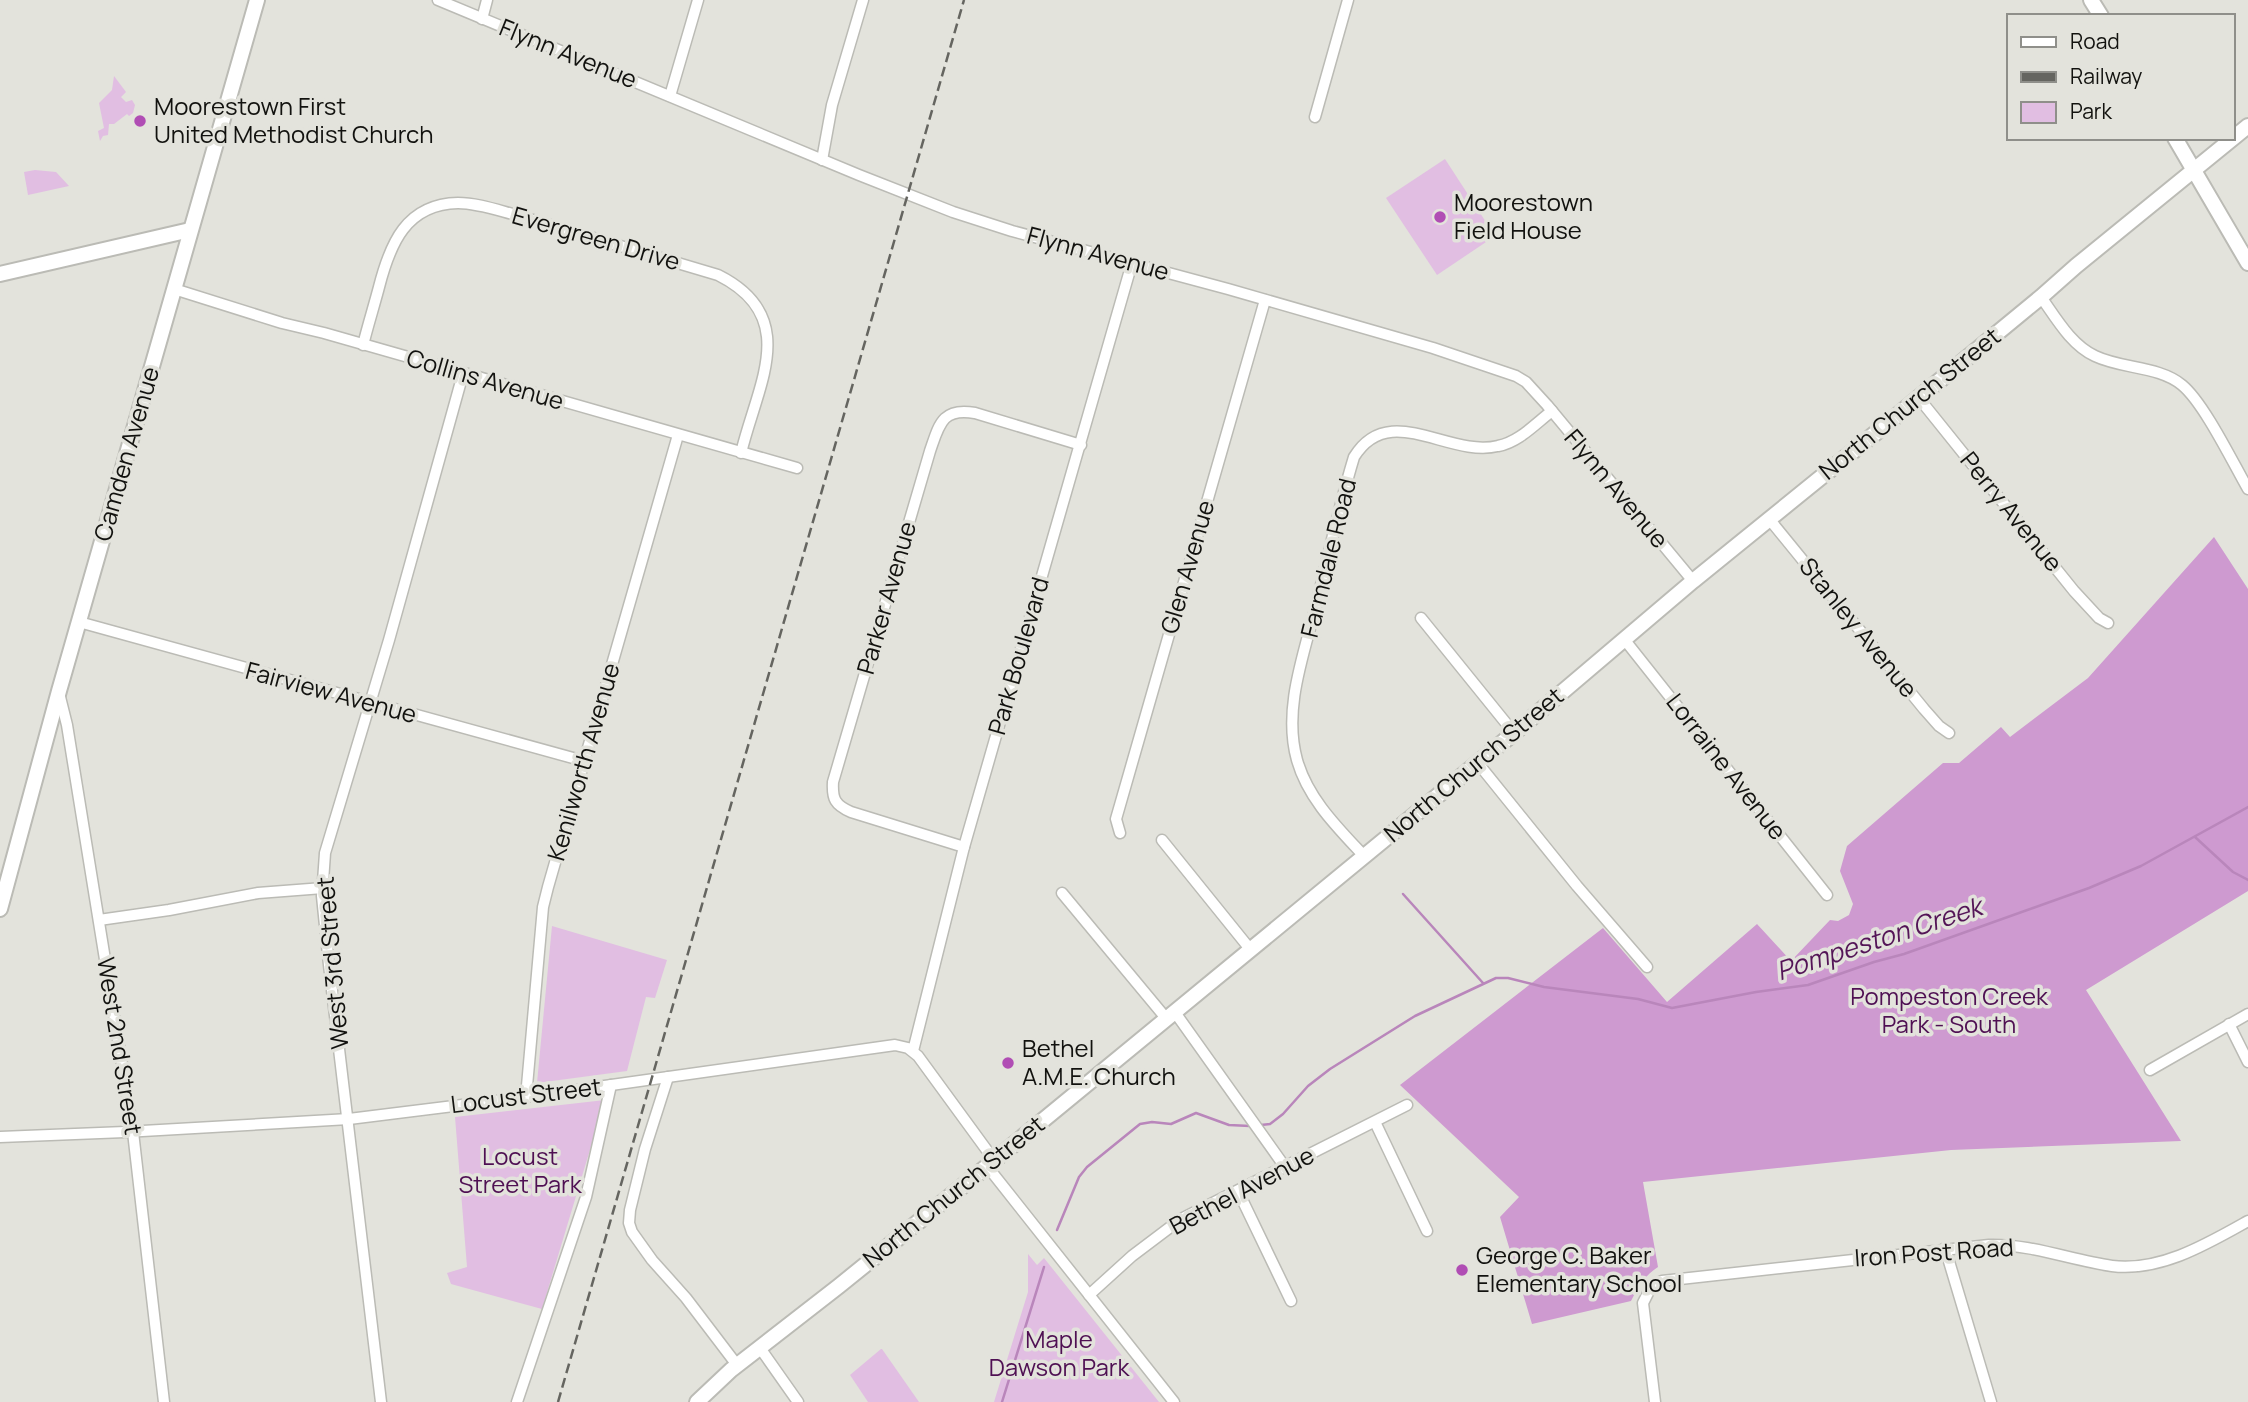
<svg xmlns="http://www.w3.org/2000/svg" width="2248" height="1402" font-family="Manrope,sans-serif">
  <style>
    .green { fill: #e1bee2 }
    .forest { fill: #ce9ad0 }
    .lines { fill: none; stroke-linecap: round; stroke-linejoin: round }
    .stream { stroke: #b986bb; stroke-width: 2.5 }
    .street-casing { stroke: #bbbbb5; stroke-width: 13 }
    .secondary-casing { stroke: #bbbbb5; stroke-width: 18 }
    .street { stroke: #fff; stroke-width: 10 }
    .secondary { stroke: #fff; stroke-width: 14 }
    .rail { stroke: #656560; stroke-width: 2.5; stroke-dasharray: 10 5; stroke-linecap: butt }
    .poi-dot { fill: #b04db4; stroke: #e3e3dc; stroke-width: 2.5 }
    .labels { text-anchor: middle; stroke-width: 7; stroke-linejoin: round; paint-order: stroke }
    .street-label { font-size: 24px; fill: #12120f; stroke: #e3e3dc }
    .poi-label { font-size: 24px; fill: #12120f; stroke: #e3e3dc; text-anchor: start }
    .park-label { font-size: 24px; fill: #4f1053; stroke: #e3e3dc }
    .water-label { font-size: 26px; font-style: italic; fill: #541557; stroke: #e3e3dc }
  </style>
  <rect width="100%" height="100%" fill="#e3e3dc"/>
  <g class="green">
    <polygon points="114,76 126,92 121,97 126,102 132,100 135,105 133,113 129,116 127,114 114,124 109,124 108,135 103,136 100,141 98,131 104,128 99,103 112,90"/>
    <polygon points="1445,159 1495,236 1437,275 1386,198"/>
    <polygon points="35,170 56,172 69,186 28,195 24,172"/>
    <polygon points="552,926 667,960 655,998 646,997 627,1071 537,1083"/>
    <polygon points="605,1100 542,1309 451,1284 447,1273 467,1267 455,1117"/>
    <polygon points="1028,1254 1037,1265 1044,1258 1159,1402 994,1402 1028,1292"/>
    <polygon points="881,1349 882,1349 919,1402 868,1402 850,1375"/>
  </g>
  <path class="forest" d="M 2214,537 L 2248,589 L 2248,891 L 2086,990 L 2181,1141 L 1951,1150 L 1643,1182 L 1658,1267 C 1644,1276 1638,1287 1631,1301 L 1532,1324 L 1500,1217 L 1519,1197 L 1400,1085 L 1603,928 L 1667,1002 L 1757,924 L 1791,961 L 1830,920 L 1838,921 L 1849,915 L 1853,904 L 1840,871 L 1847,846 L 1943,763 L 1959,763 L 2001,727 L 2010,737 L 2088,678 Z"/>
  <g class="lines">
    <g class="stream">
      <polyline points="2195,837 2233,872 2248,880"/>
      <polyline points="1403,894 1483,983"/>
      <polyline points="1261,1125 1270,1124 1283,1114 1308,1086 1330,1069 1415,1016 1496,978 1508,978 1544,987 1638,999 1672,1008 1756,992 1808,985 1874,962 1904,954 2089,888 2141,866 2248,807"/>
      <polyline points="1057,1230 1079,1177 1087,1167 1140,1124 1152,1122 1171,1124 1196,1113 1229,1125 1250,1126"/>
      <polyline points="1002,1402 1044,1267"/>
    </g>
    <g class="street-casing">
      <g id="street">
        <polyline points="438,0 859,175 953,212 1012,231 1228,289 1433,348 1516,376 1526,382 1547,405 1693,581"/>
        <polyline points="482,19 487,0"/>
        <polyline points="670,96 698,0"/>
        <polyline points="1315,117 1348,0"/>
        <polyline points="822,160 832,105 863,0"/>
        <polyline points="174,289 282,323 324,333 797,468"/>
        <path d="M 2041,297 C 2056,318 2071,345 2095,356 C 2122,369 2159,366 2182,385 C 2204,403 2233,463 2248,489"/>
        <path d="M 363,345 C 368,325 374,306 379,287 C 390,244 406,204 458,203 C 477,203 497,210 516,215 L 718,275 C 802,317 757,385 741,453"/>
        <polyline points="1918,397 2074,591 2099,618 2108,623"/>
        <polyline points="1770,520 1924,709 1939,726 1949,733"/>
        <polyline points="1421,618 1514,733"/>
        <polyline points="79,622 584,761"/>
        <polyline points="1624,639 1827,895"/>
        <polyline points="59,693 67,725 133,1132 164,1402"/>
        <polyline points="1477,762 1577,886 1647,967"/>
        <polyline points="1120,833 1116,819 1265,300"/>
        <polyline points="1162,840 1250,949"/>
        <path d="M 964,847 L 851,812 C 835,805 832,799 833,782 L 930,451 C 939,425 942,407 975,413 L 1081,445"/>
        <path d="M 1364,856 C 1338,828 1308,799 1297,760 C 1282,707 1306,649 1318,598 C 1329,551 1340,503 1354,457 C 1389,400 1448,458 1498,446 C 1519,442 1535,424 1552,411"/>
        <polyline points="1062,893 1165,1017"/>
        <polyline points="99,920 169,910 258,893 323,888"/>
        <polyline points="1174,1011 1285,1167"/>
        <polyline points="2229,1024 2248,1062"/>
        <polyline points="913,1051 964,847 1132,263"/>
        <polyline points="2150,1070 2248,1014"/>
        <polyline points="668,1077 645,1149 630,1210 629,1223 632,1232 652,1260 686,1298 737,1365"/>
        <polyline points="526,1097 543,907 548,887 678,435"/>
        <polyline points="1375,1122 1427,1231"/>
        <polyline points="0,1137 125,1132 349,1119 526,1097 895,1045 908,1048 918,1056 994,1160"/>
        <polyline points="987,1166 1174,1402"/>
        <polyline points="1238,1191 1291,1301"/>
        <polyline points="1945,1248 1991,1402"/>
        <polyline points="1089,1295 1132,1256 1181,1219 1407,1105"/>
        <polyline points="760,1348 798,1402"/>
        <polyline points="381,1402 329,965 322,896 325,853 389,640 463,374"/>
        <polyline points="517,1402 586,1197 611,1085"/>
        <path d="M 1655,1402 L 1643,1303 L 1652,1285 L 1662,1281 L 1989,1245 C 2032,1244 2070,1260 2112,1266 C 2160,1272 2207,1244 2248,1221"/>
      </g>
    </g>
    <g class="secondary-casing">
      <g id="secondary">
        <polyline points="2091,0 2101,16"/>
        <polyline points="2175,138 2248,263"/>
        <polyline points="0,274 190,230"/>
        <polyline points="0,909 59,691 257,0"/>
        <polyline points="697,1402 731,1370 839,1286 985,1168 1514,733 1693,581 1888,423 2041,297 2076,266 2248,126"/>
      </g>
    </g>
    <use href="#street" class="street"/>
    <use href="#secondary" class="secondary"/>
    <polyline class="rail" points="558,1402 964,0"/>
  </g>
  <g class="poi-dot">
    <circle cx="140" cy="121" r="7"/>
    <circle cx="1440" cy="217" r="7"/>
    <circle cx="1008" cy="1063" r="7"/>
    <circle cx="1462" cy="1270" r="7"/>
  </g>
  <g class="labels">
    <g class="street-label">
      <text transform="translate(568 54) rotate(22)" y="8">Flynn Avenue</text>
      <text transform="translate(596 239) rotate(16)" y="8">Evergreen Drive</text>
      <text transform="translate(1098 254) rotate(15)" y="8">Flynn Avenue</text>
      <text transform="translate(485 380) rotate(16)" y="8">Collins Avenue</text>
      <text transform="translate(1910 404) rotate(-39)" y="8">North Church Street</text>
      <text transform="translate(127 454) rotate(-74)" y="8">Camden Avenue</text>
      <text transform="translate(1616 489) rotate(50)" y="8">Flynn Avenue</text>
      <text transform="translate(2011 512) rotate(51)" y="8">Perry Avenue</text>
      <text transform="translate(1329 558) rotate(-76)" y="8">Farmdale Road</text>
      <text transform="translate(1188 567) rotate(-74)" y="8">Glen Avenue</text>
      <text transform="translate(887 598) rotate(-74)" y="8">Parker Avenue</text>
      <text transform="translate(1858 628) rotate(51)" y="8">Stanley Avenue</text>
      <text transform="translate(1019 656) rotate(-74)" y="8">Park Boulevard</text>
      <text transform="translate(331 693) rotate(15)" y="8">Fairview Avenue</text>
      <text transform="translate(584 762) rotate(-74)" y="8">Kenilworth Avenue</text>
      <text transform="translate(1474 765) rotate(-40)" y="8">North Church Street</text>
      <text transform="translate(1726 767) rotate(52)" y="8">Lorraine Avenue</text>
      <text transform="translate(333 963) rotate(-95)" y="8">West 3rd Street</text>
      <text transform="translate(119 1046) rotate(81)" y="8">West 2nd Street</text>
      <text transform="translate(526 1096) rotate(-7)" y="8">Locust Street</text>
      <text transform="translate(1242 1191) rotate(-28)" y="8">Bethel Avenue</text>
      <text transform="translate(954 1192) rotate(-39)" y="8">North Church Street</text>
      <text transform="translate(1934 1253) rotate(-4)" y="8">Iron Post Road</text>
    </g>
    <g class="poi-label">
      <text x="154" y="115">Moorestown First<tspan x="154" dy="28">United Methodist Church</tspan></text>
      <text x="1454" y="211">Moorestown<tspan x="1454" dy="28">Field House</tspan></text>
      <text x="1022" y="1057">Bethel<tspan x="1022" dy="28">A.M.E. Church</tspan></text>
      <text x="1476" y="1264">George C. Baker<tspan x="1476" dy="28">Elementary School</tspan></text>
    </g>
    <g class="park-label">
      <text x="1949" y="1005">Pompeston Creek<tspan x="1949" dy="28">Park - South</tspan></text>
      <text x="520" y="1165">Locust<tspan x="520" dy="28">Street Park</tspan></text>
      <text x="1059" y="1348">Maple<tspan x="1059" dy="28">Dawson Park</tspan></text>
    </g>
    <g class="water-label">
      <text transform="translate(1879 939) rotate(-18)" y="9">Pompeston Creek</text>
    </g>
  </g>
  <rect x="2007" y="14" width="228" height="126" fill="#e3e3dc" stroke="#8f8f8a" stroke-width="2"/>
  <rect x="2021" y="37" width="35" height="10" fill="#ffffff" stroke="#8f8f8a" stroke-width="2"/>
  <text x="2070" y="49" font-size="21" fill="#12120f">Road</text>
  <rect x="2021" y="72" width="35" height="10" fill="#656560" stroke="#8f8f8a" stroke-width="2"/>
  <text x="2070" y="84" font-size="21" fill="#12120f">Railway</text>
  <rect x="2021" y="102" width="35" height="21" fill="#e1bee2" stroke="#8f8f8a" stroke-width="2"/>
  <text x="2070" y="119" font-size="21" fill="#12120f">Park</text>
</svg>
